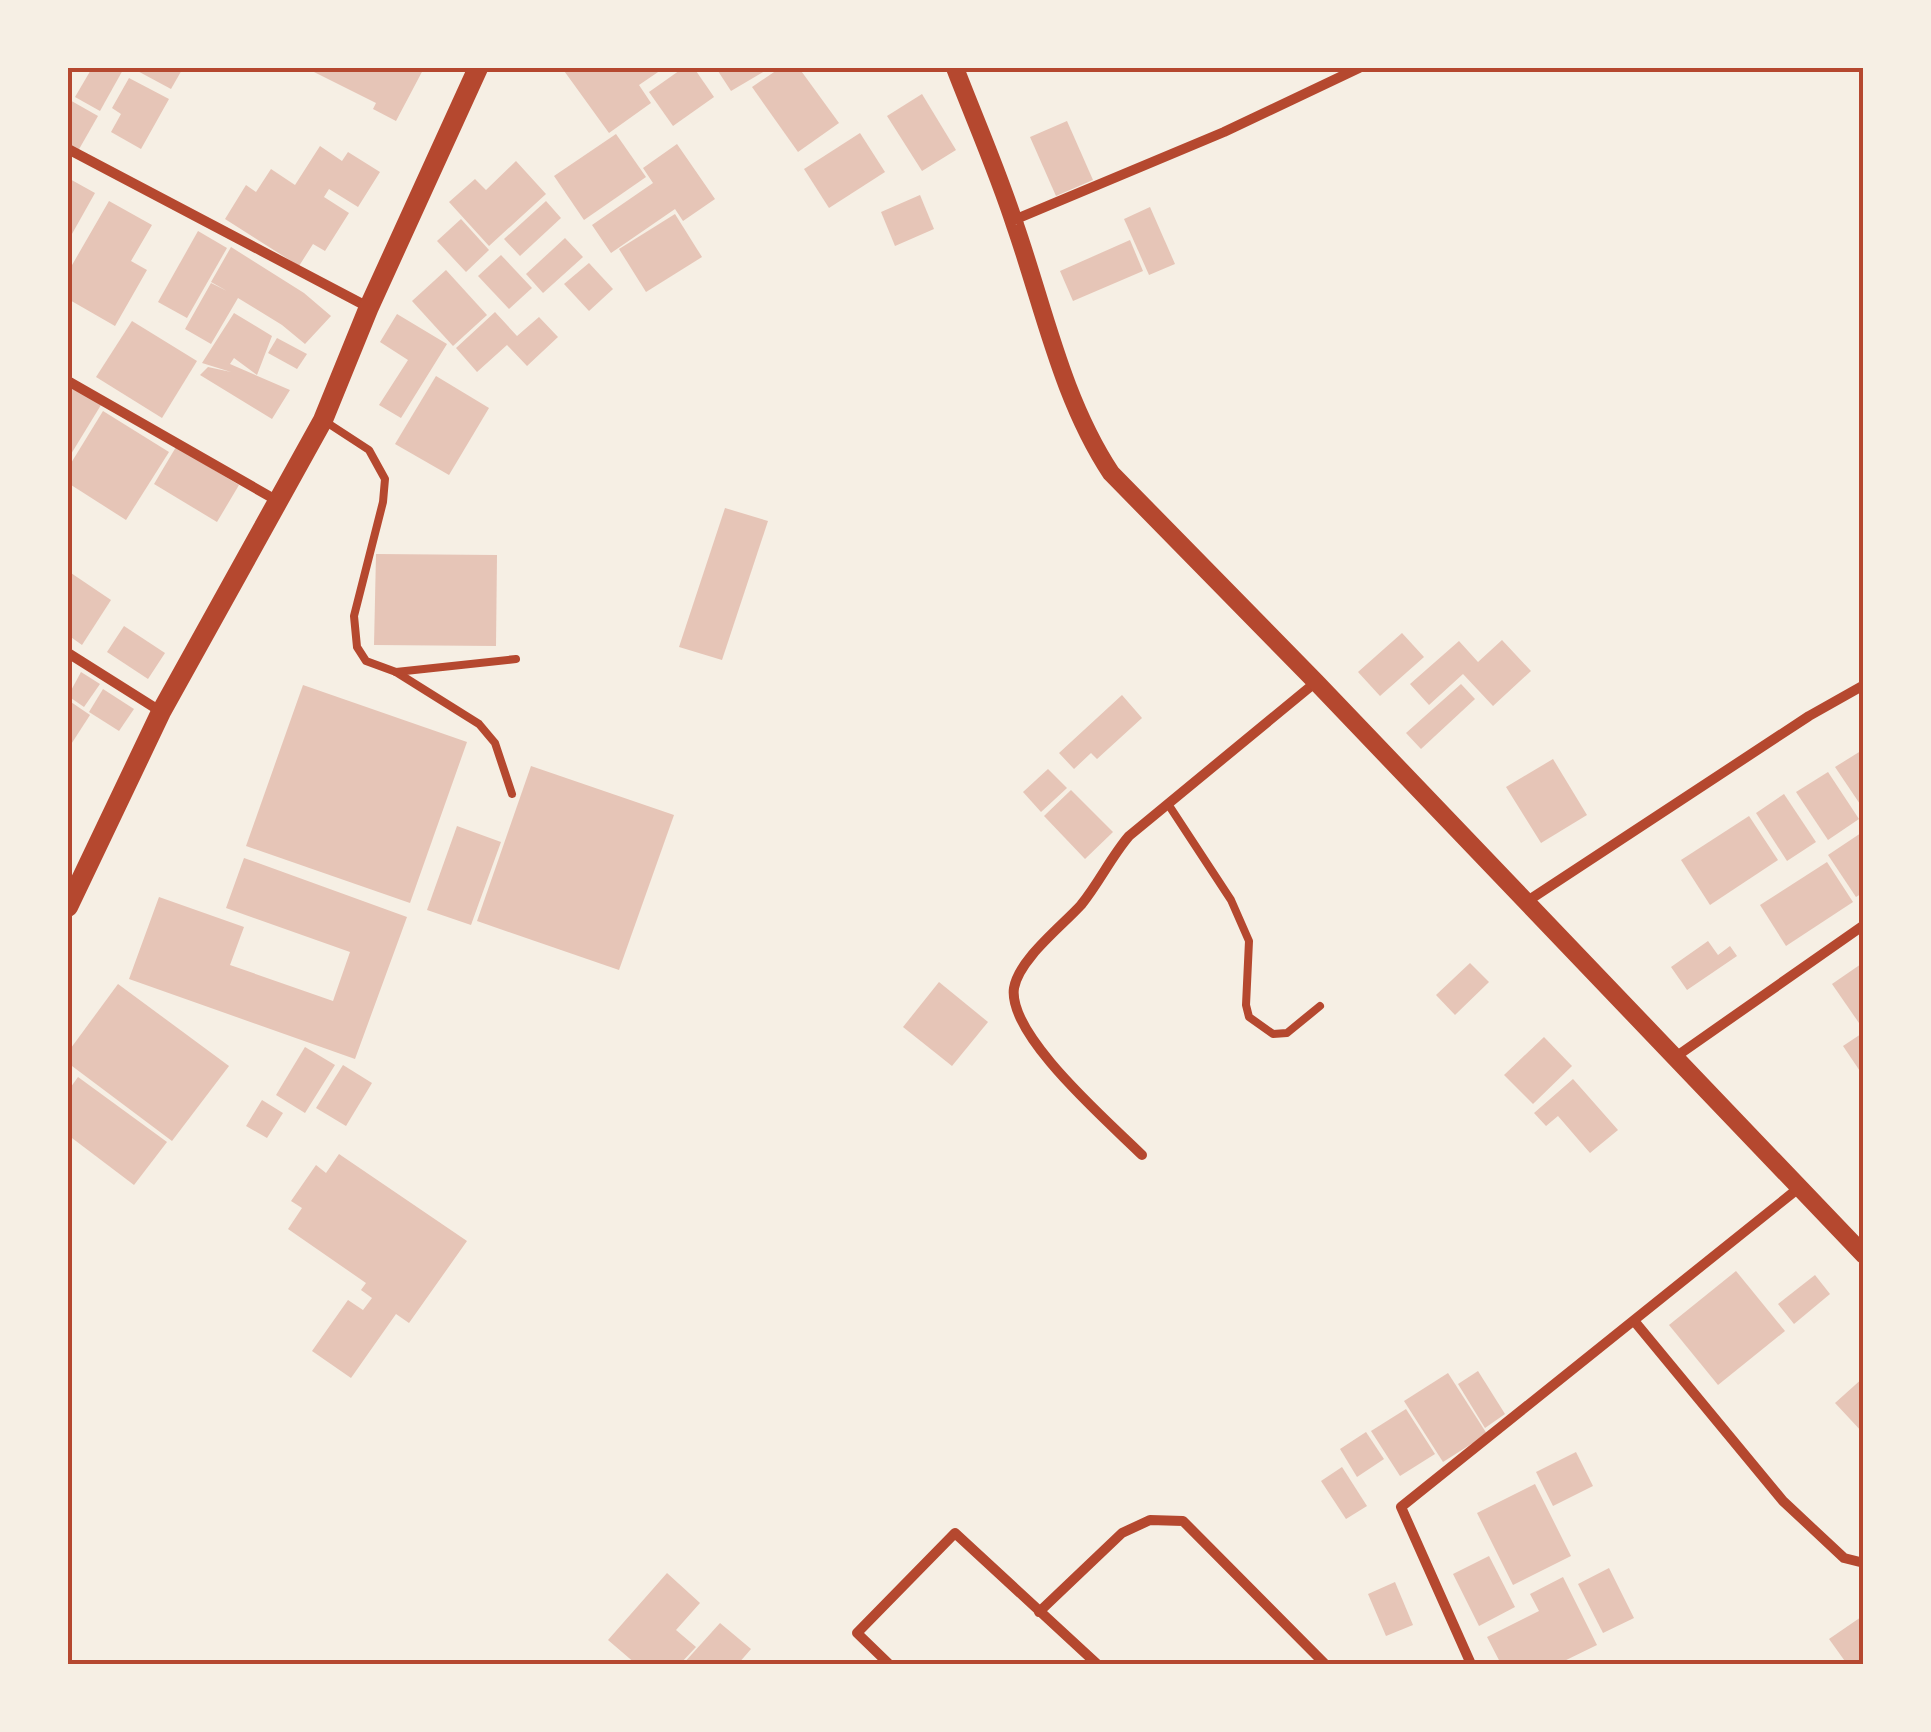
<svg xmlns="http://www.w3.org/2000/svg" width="1931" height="1732" font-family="'Golos Text',sans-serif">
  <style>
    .building { fill: #e6c5b7 }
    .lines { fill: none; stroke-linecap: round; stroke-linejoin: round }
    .service { stroke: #b5482f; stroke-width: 8 }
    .minor { stroke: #b5482f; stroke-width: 10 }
    .tertiary { stroke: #b5482f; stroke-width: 18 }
    .secondary { stroke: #b5482f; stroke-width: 20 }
    .neatline { fill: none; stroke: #b5482f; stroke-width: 4 }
  </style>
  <rect width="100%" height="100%" fill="#f6efe4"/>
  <g class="building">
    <polygon points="92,68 124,68 100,111 75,97"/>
    <polygon points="132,68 183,68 171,89"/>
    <polygon points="306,68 424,68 396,121 373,109 376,103"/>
    <polygon points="562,68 664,68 639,85 651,103 609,133"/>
    <polygon points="683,68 694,68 714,97 673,126 649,92"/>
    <polygon points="716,68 770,68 731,91"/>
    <polygon points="780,68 799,68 839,123 798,152 752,87"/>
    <polygon points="129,78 169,99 141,149 111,132 121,114 112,108"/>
    <polygon points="922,94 956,150 922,171 887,116"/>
    <polygon points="68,99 98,116 78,151 68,145"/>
    <polygon points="1067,121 1093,180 1056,196 1030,137"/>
    <polygon points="860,133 885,172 829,208 804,169"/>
    <polygon points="616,134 646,177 584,220 554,176"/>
    <polygon points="677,144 715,199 683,221 675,209 611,253 592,225 653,183 643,168"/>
    <polygon points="320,146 342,161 348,152 380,172 358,207 329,189 324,197 349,213 325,251 313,244 299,266 225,219 246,185 256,192 271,169 295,185"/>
    <polygon points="516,161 546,194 489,246 449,202 475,179 486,190"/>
    <polygon points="68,178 95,193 68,241"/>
    <polygon points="920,195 934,229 895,246 881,212"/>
    <polygon points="109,201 152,225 131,261 147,270 115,326 68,299 68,272"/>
    <polygon points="546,201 561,218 520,256 504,239"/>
    <polygon points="1150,207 1175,264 1149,275 1124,219"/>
    <polygon points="675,214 702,257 646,292 619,249"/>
    <polygon points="461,219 489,250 466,272 437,241"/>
    <polygon points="198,231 227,248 187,318 158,302"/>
    <polygon points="565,238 583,257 543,293 526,274"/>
    <polygon points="1130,240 1143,271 1073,301 1060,271"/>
    <polygon points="231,247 304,293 331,316 305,344 282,325 238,298 211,344 185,329 211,283 227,291 211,282"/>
    <polygon points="501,255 532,288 509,309 478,276"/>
    <polygon points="589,263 613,289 589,311 564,284"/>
    <polygon points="446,270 487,315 453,346 412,301"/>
    <polygon points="495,312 517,336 539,317 558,337 527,366 507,345 477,372 456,348"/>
    <polygon points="234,313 272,336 257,375 234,358 230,364 290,390 272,419 200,375 208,367 231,372 202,363"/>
    <polygon points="397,314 447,344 401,418 379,405 408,360 380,342"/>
    <polygon points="132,321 197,361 162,418 96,377"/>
    <polygon points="277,338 307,354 297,369 268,353"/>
    <polygon points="436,376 489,408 449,475 395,444"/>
    <polygon points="68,384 101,405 68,459"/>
    <polygon points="103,411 169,452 126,520 68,483 68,468"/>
    <polygon points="176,447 239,485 217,522 154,484"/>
    <polygon points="725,508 768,521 722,660 679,647"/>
    <polygon points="376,554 497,555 496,646 374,645"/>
    <polygon points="68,571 111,600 82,645 68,635"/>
    <polygon points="124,626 165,653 148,679 107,652"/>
    <polygon points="1402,633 1424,657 1380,696 1358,672"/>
    <polygon points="1502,640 1531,671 1493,706 1463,674 1429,705 1410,684 1459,641 1478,662"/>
    <polygon points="81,672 100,684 84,707 68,696"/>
    <polygon points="1461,684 1475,699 1421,749 1406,733"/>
    <polygon points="303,685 467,742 410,903 246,846"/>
    <polygon points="103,689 134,709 119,731 89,712"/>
    <polygon points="1122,695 1142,718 1097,759 1091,753 1074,769 1059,753"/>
    <polygon points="68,700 90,715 68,749"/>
    <polygon points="1864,749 1864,810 1835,767"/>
    <polygon points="1553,759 1587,815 1541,843 1506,787"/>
    <polygon points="531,766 674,815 619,970 477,921"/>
    <polygon points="1048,769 1067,788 1041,812 1023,792"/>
    <polygon points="1828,772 1859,819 1828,840 1796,792"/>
    <polygon points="1071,790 1113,832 1085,859 1044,816"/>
    <polygon points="1784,794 1816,842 1787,861 1756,813"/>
    <polygon points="1749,816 1778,860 1710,905 1681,860"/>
    <polygon points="457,826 501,842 471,925 427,910"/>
    <polygon points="1864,831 1864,892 1856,897 1828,855"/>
    <polygon points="244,858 407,917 355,1059 129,979 159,897 244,927 230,965 333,1001 350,952 226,908"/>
    <polygon points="1827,862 1853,902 1786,946 1760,905"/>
    <polygon points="1708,941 1718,955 1730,946 1737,956 1687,990 1671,967"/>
    <polygon points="1864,962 1864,1020 1859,1023 1832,984"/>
    <polygon points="1470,963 1489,982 1455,1015 1436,995"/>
    <polygon points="939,982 988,1022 952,1066 903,1027"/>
    <polygon points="118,984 229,1066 172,1141 68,1063 68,1052"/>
    <polygon points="1864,1032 1864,1077 1843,1046"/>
    <polygon points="1544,1037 1572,1066 1533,1104 1504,1075"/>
    <polygon points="305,1047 335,1065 305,1113 276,1095"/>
    <polygon points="343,1065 372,1083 346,1126 316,1108"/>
    <polygon points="78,1077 167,1142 134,1185 68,1135 68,1091"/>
    <polygon points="1573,1079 1618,1130 1590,1153 1558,1116 1546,1126 1534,1113"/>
    <polygon points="262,1100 283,1113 267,1138 246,1126"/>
    <polygon points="339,1154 467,1241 409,1323 396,1314 351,1378 312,1351 348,1300 363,1310 372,1298 361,1290 366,1283 288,1229 302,1208 291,1201 316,1165 326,1173"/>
    <polygon points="1736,1271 1785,1331 1718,1385 1669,1325"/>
    <polygon points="1815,1275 1830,1294 1794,1324 1778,1304"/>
    <polygon points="1478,1371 1505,1414 1485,1428 1458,1384"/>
    <polygon points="1448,1373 1487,1434 1443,1462 1404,1401"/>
    <polygon points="1864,1377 1864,1434 1835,1403"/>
    <polygon points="1406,1409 1435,1454 1400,1476 1371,1431"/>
    <polygon points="1366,1432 1384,1459 1357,1477 1340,1449"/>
    <polygon points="1576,1452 1593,1486 1553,1506 1536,1472"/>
    <polygon points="1342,1467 1367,1506 1346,1519 1321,1481"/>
    <polygon points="1535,1484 1571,1556 1513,1585 1477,1513"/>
    <polygon points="1489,1556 1515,1607 1479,1626 1453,1574"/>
    <polygon points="1609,1568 1634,1618 1603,1633 1578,1584"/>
    <polygon points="667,1573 700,1603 676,1630 696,1647 680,1664 636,1664 608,1640"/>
    <polygon points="1563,1577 1597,1645 1558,1664 1501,1664 1487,1637 1539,1611 1530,1594"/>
    <polygon points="1395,1582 1413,1625 1386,1636 1368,1594"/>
    <polygon points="1864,1615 1864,1664 1847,1664 1829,1639"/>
    <polygon points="720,1623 751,1649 738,1664 683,1664"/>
  </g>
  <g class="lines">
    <g class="service">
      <polyline points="323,420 369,450 385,479 383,502 354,616 357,647 366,661 396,672 479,724 495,743 512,794"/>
      <polyline points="396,672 516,659"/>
      <polyline points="1168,804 1231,900 1249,941 1246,1005 1249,1017 1273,1034 1287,1033 1320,1006"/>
    </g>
    <g class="minor">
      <polyline points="68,149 368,307"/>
      <polyline points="1014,220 1224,132 1359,68"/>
      <polyline points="68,381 276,500"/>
      <polyline points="68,653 160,711"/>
      <polyline points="1526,902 1809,716 1864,685"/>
      <polyline points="1674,1058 1864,925"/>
      <path d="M 1142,1155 C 1110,1123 1007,1035 1014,988 C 1019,959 1062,926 1081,905 C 1099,883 1111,857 1129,836 L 1316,682"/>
      <polyline points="1635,1322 1783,1501 1844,1558 1864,1563"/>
      <polyline points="1039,1612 1122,1533 1150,1520 1183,1521 1325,1664"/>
      <polyline points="889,1664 857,1633 955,1533 1097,1664"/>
      <polyline points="1471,1664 1401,1507 1800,1187"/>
    </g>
    <path class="tertiary" d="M 955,68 C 975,120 998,172 1015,225 C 1044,308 1062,399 1111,473 L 1316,682 L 1864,1255"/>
    <polyline class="secondary" points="68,907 161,712 323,420 369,307 478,68"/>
  </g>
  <rect width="1931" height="1732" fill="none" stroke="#f6efe4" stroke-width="140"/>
  <rect x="70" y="70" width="1791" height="1592" class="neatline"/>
</svg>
